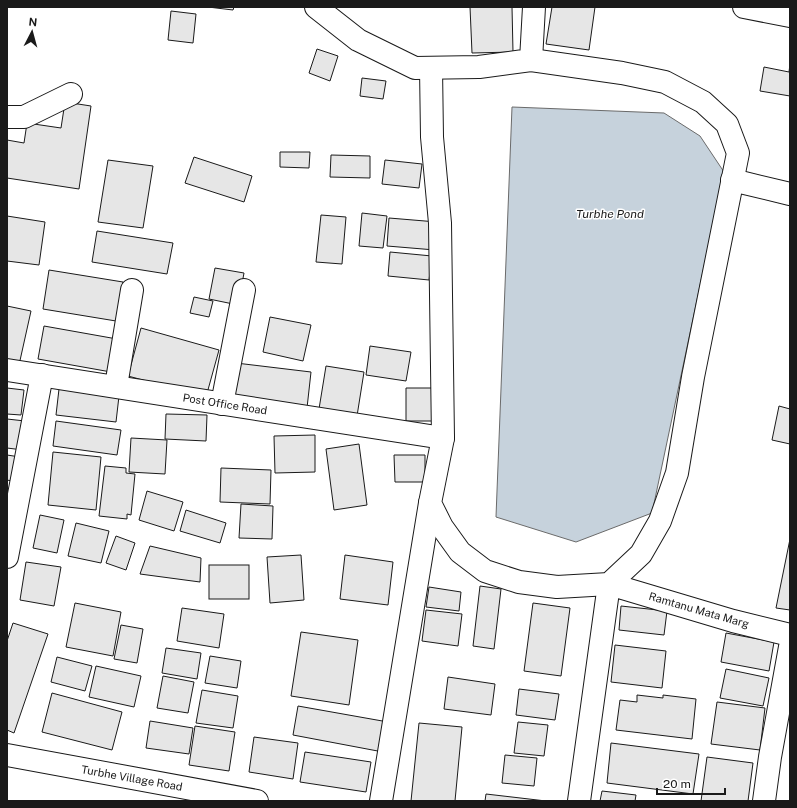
<svg xmlns="http://www.w3.org/2000/svg" width="797" height="808" font-family="'Public Sans',sans-serif">
  <style>
    .water { fill: #c6d2dc; stroke: #6a6a6a }
    .building { fill: #e6e6e6; stroke: #1a1a1a }
    .lines { fill: none; stroke-linecap: round; stroke-linejoin: round }
    .minor-casing { stroke: #1a1a1a; stroke-width: 24 }
    .minor { stroke: #fff; stroke-width: 22 }
    .labels { text-anchor: middle; stroke-width: 3; stroke-linejoin: round; paint-order: stroke }
    .street-label { font-size: 11px; fill: #1a1a1a; stroke: #fff }
    .water-label { font-size: 12px; font-style: italic; fill: #1a1a1a; stroke: #fff }
  </style>
  <rect width="100%" height="100%" fill="#fff"/>
  <polygon class="water" points="512,107 664,113 700,136 724,172 652,513 576,542 496,517"/>
  <g class="building">
    <polygon points="208,7 234,7 233,10"/>
    <polygon points="470,7 512,7 513,52 472,53"/>
    <polygon points="552,7 595,7 589,50 546,44"/>
    <polygon points="171,11 196,14 193,43 168,40"/>
    <polygon points="317,49 338,56 330,81 309,73"/>
    <polygon points="790,64 790,96 760,91 764,67 789,72"/>
    <polygon points="362,78 386,81 383,99 360,96"/>
    <polygon points="65,102 91,106 79,189 7,178 7,140 24,143 27,123 61,128"/>
    <polygon points="280,152 310,152 309,168 280,167"/>
    <polygon points="331,155 370,156 370,178 330,177"/>
    <polygon points="194,157 252,176 244,202 185,183"/>
    <polygon points="108,160 153,166 143,228 98,222"/>
    <polygon points="385,160 422,164 419,188 382,184"/>
    <polygon points="362,213 387,216 383,248 359,246"/>
    <polygon points="321,215 346,217 342,264 316,262"/>
    <polygon points="7,216 45,222 39,265 7,261"/>
    <polygon points="389,218 437,222 435,250 387,246"/>
    <polygon points="97,231 173,243 167,274 92,262"/>
    <polygon points="390,252 432,256 429,280 388,276"/>
    <polygon points="215,268 244,273 238,305 209,299"/>
    <polygon points="49,270 123,282 116,321 43,309"/>
    <polygon points="194,297 213,301 209,317 190,313"/>
    <polygon points="7,306 31,311 19,365 7,363"/>
    <polygon points="270,317 311,325 303,361 263,352"/>
    <polygon points="44,326 117,339 111,372 38,359"/>
    <polygon points="141,328 219,350 206,397 128,376"/>
    <polygon points="370,346 411,352 406,381 366,375"/>
    <polygon points="236,363 311,372 307,408 231,399"/>
    <polygon points="326,366 364,372 357,416 319,409"/>
    <polygon points="7,388 24,390 21,415 7,414"/>
    <polygon points="406,388 434,388 433,421 406,421"/>
    <polygon points="59,389 119,396 116,422 56,415"/>
    <polygon points="779,406 790,409 790,444 772,440"/>
    <polygon points="166,414 207,415 206,441 165,439"/>
    <polygon points="7,419 25,421 23,450 7,448"/>
    <polygon points="56,421 121,430 117,455 53,446"/>
    <polygon points="315,435 315,472 275,473 274,436"/>
    <polygon points="131,438 167,440 165,474 129,472"/>
    <polygon points="359,444 367,505 334,510 326,449"/>
    <polygon points="53,452 101,457 96,510 48,505"/>
    <polygon points="7,455 20,457 16,482 7,480"/>
    <polygon points="394,455 425,455 425,482 395,482"/>
    <polygon points="105,466 126,468 126,473 135,474 131,515 127,514 127,519 99,516"/>
    <polygon points="221,468 271,470 270,504 220,502"/>
    <polygon points="147,491 183,502 174,531 139,520"/>
    <polygon points="241,504 273,506 272,539 239,538"/>
    <polygon points="186,510 226,523 220,543 180,531"/>
    <polygon points="40,515 64,520 57,553 33,548"/>
    <polygon points="76,523 109,531 101,563 68,556"/>
    <polygon points="116,536 135,543 126,570 106,563"/>
    <polygon points="790,539 790,610 776,608"/>
    <polygon points="150,546 201,558 200,582 140,574"/>
    <polygon points="301,555 304,600 270,603 267,557"/>
    <polygon points="345,555 393,562 388,605 340,599"/>
    <polygon points="26,562 61,567 54,606 20,600"/>
    <rect x="209" y="565" width="40" height="34"/>
    <polygon points="480,586 501,589 494,649 473,646"/>
    <polygon points="429,587 461,592 459,611 426,607"/>
    <polygon points="75,603 121,612 113,656 66,647"/>
    <polygon points="533,603 570,608 561,676 524,671"/>
    <polygon points="621,606 667,611 664,635 619,630"/>
    <polygon points="182,608 224,614 219,648 177,641"/>
    <polygon points="426,610 462,614 458,646 422,641"/>
    <polygon points="13,623 48,634 14,733 7,730 7,641"/>
    <polygon points="121,625 143,629 137,663 114,659"/>
    <polygon points="301,632 358,640 349,705 291,696"/>
    <polygon points="726,633 774,642 769,671 721,662"/>
    <polygon points="615,645 666,651 662,688 611,682"/>
    <polygon points="166,648 201,653 197,679 162,673"/>
    <polygon points="210,656 241,661 237,688 205,683"/>
    <polygon points="57,657 92,666 85,691 51,682"/>
    <polygon points="96,666 141,676 134,707 89,697"/>
    <polygon points="726,669 769,678 763,706 720,698"/>
    <polygon points="163,676 194,682 188,713 157,708"/>
    <polygon points="448,677 495,684 491,715 444,709"/>
    <polygon points="519,689 559,694 555,720 516,715"/>
    <polygon points="202,690 238,696 233,728 196,723"/>
    <polygon points="52,693 122,712 112,750 42,732"/>
    <polygon points="637,695 663,698 663,695 696,699 692,739 616,730 620,700 637,702"/>
    <polygon points="717,702 765,708 760,750 711,744"/>
    <polygon points="298,706 388,722 383,752 293,735"/>
    <polygon points="150,721 193,728 189,754 146,748"/>
    <polygon points="518,722 548,725 544,756 514,753"/>
    <polygon points="419,723 462,727 455,801 411,801"/>
    <polygon points="195,726 235,732 229,771 189,765"/>
    <polygon points="254,737 298,743 293,779 249,772"/>
    <polygon points="611,743 699,754 693,794 607,783"/>
    <polygon points="305,752 371,762 366,792 300,782"/>
    <polygon points="505,755 537,758 534,786 502,783"/>
    <polygon points="707,757 753,763 748,801 701,801"/>
    <polygon points="602,791 636,795 635,801 600,801"/>
    <polygon points="486,794 546,801 485,801"/>
  </g>
  <g class="lines">
    <g class="minor-casing">
      <g id="minor">
        <polyline points="316,7 358,40 415,68 479,67 531,60 534,7"/>
        <polyline points="744,7 790,16"/>
        <polyline points="431,68 432,137 440,223 443,438 430,503 442,527 460,552 485,571 519,582 557,587 609,584 641,554 660,521 677,473 693,377 738,153 727,124 703,102 665,82 622,73 531,60"/>
        <polyline points="7,117 24,117 71,94"/>
        <polyline points="732,180 790,194"/>
        <polyline points="7,370 443,438"/>
        <polyline points="116,386 132,290"/>
        <polyline points="222,404 244,290"/>
        <polyline points="7,557 42,375"/>
        <polyline points="7,755 257,801"/>
        <polyline points="381,801 430,503"/>
        <polyline points="579,801 609,584 733,621 790,635"/>
        <polyline points="764,801 770,757 790,647"/>
      </g>
    </g>
    <use href="#minor" class="minor"/>
  </g>
  <g class="labels">
    <g class="street-label">
      <text transform="translate(225 404) rotate(9)" y="4">Post Office Road</text>
      <text transform="translate(699 610) rotate(16)" y="4">Ramtanu Mata Marg</text>
      <text transform="translate(132 778) rotate(10)" y="4">Turbhe Village Road</text>
    </g>
    <g class="water-label">
      <text x="610" y="218">Turbhe Pond</text>
    </g>
  </g>
  <rect width="797" height="808" fill="none" stroke="#1a1a1a" stroke-width="16"/>
  <g transform="translate(32 32) rotate(6)" stroke="#ffffff" stroke-width="3" paint-order="stroke">
  <path d="M0-3L7 15L0 10L-7 15Z" fill="#1a1a1a"/>
  <text y="-6" font-size="11" font-weight="bold" text-anchor="middle" fill="#1a1a1a">N</text>
  </g>
  <path d="M657 788v6h68v-6" fill="none" stroke="#1a1a1a" stroke-width="2"/>
  <text x="663" y="788" font-size="12" fill="#1a1a1a" stroke="#ffffff" stroke-width="3" paint-order="stroke">20 m</text>
</svg>
